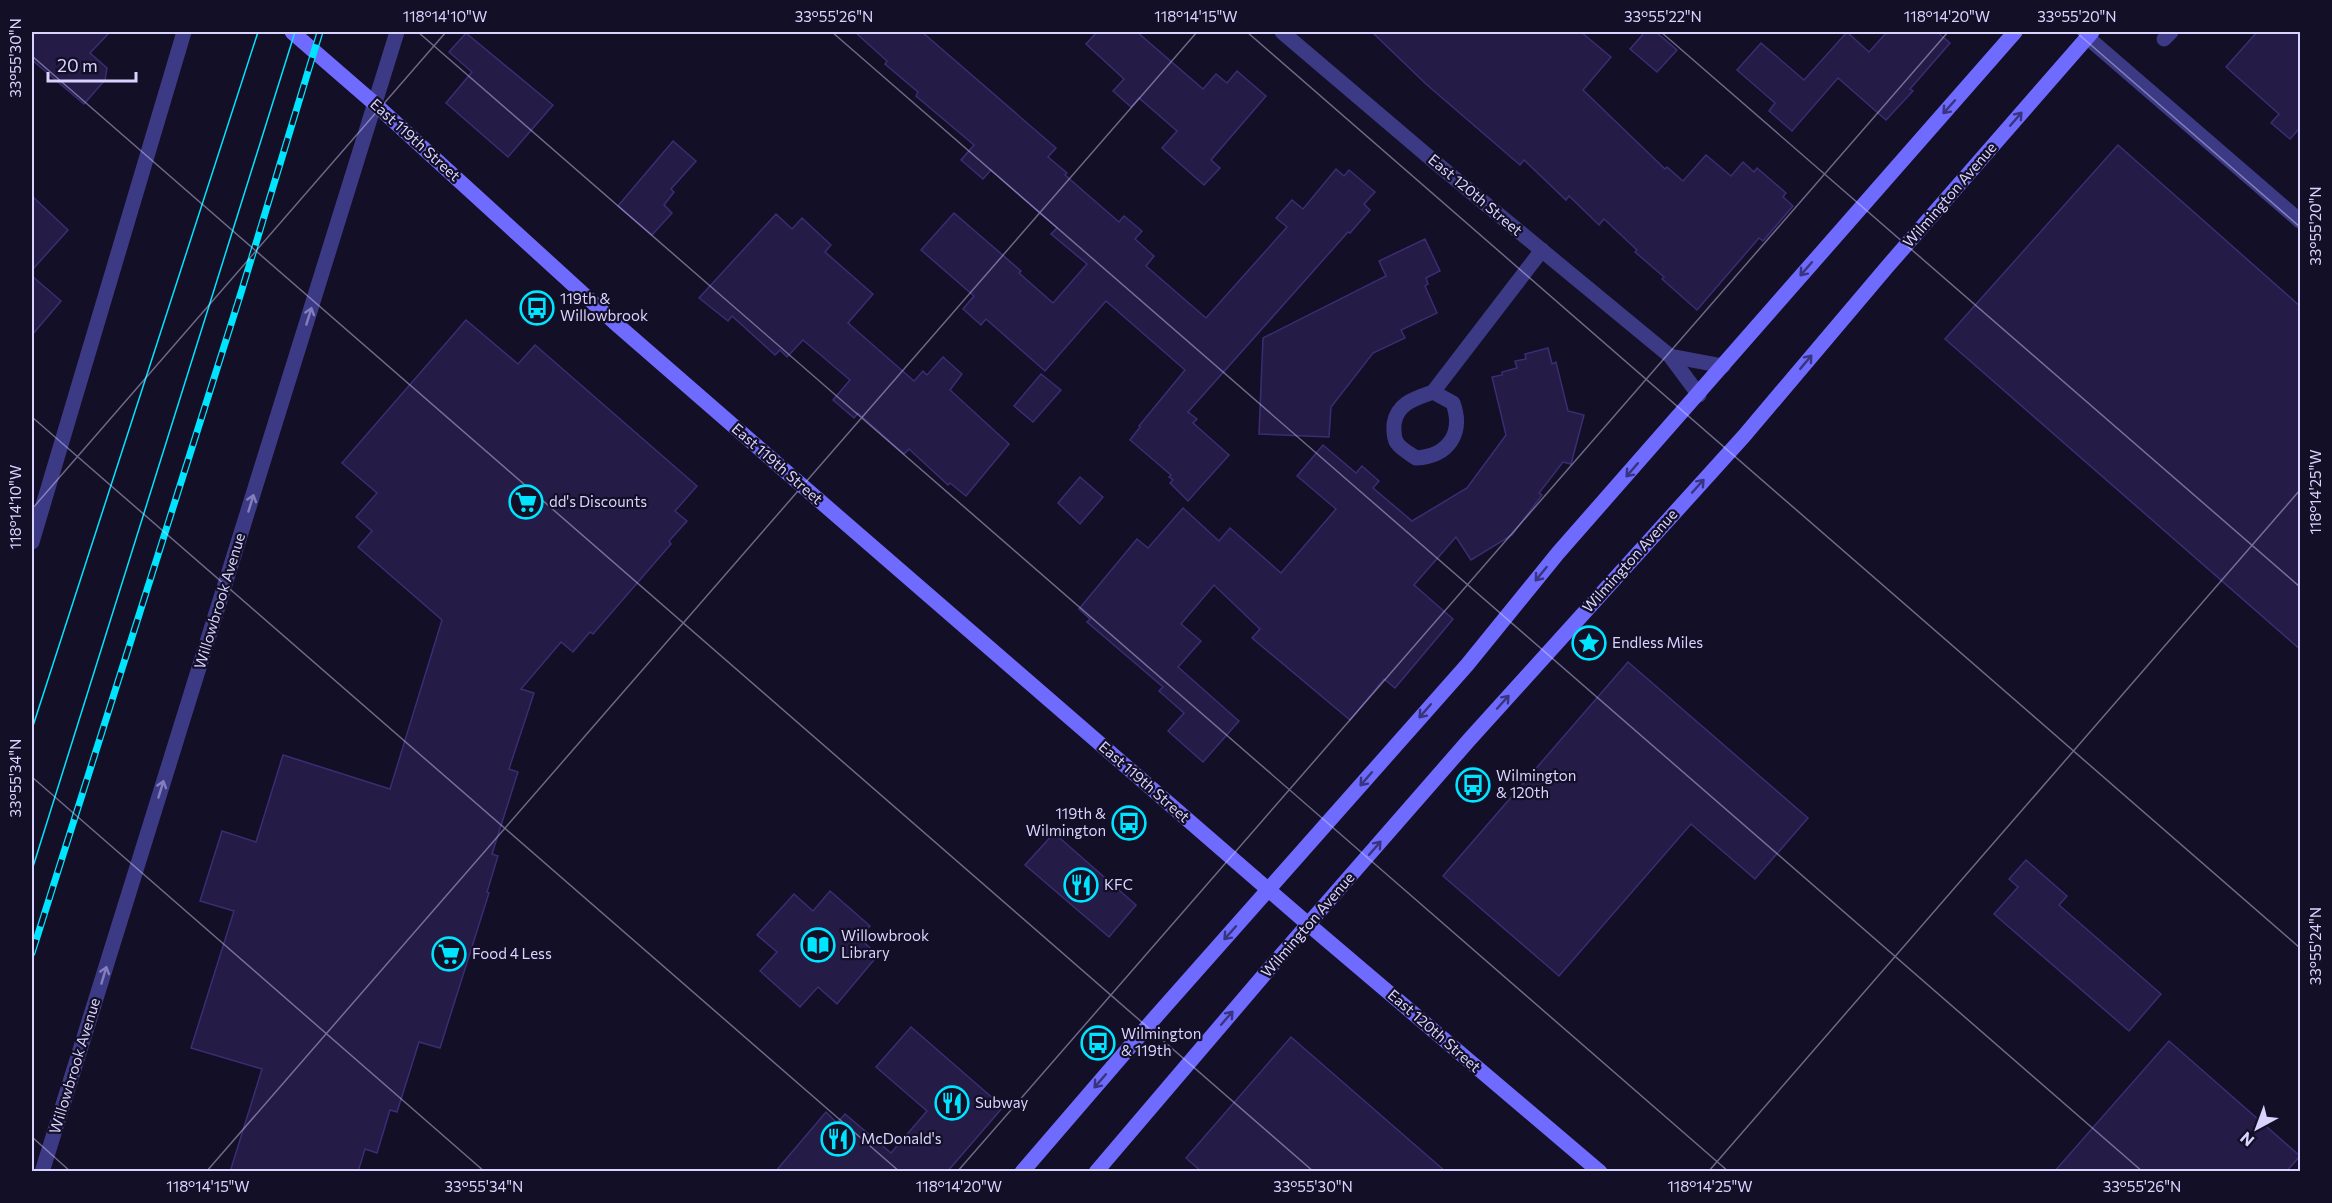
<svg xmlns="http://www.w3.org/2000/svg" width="2332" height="1203" font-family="Commissioner,sans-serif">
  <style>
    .building { fill: #241b47; stroke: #3b2d73; stroke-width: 1.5 }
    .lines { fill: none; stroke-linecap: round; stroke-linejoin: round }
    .street { stroke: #3d3a85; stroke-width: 15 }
    .secondary { stroke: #6f6bff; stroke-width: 15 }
    .tram { stroke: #00e5ff; stroke-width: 1.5 }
    .rail-casing { stroke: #00e5ff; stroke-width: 7 }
    .rail { stroke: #130f26; stroke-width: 4.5; stroke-dasharray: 14; stroke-linecap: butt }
    .oneway { stroke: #38347d }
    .oneway2 { stroke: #837fbc }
    .ticks { fill: none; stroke: #d9d4ff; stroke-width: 1.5; stroke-opacity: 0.45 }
    .labels { text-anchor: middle; stroke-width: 4.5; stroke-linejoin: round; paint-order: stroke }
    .street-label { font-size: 15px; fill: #d9d4ff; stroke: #130f26 }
    .poi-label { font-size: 15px; fill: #d9d4ff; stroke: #130f26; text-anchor: start }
    .neatline { fill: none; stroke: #d9d4ff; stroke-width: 2 }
    .ticks-label { font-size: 15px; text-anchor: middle; fill: #d9d4ff }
  </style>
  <rect width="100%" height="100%" fill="#130f26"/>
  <g class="building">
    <polygon points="32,32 110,32 90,53 107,68 105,80 84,104 32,60"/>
    <polygon points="855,32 922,32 1056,148 1048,157 1067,173 1065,175 1119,222 1124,216 1142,231 1135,239 1154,256 1146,266 1206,318 1287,227 1276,218 1292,200 1303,209 1336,169 1344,176 1349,170 1375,192 1364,204 1370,210 1350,233 1348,232 1188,412 1197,419 1193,423 1229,455 1188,501 1170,483 1173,480 1169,477 1171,475 1130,440 1140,427 1139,426 1185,370 1106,301 1045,371 986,319 981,325 963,309 974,296 921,250 954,213 1021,271 1019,273 1053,303 1087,264 1051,234 1057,228 991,170 983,179 961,160 974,145 916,96 918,92 885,64 887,61"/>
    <polygon points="1097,32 1137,32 1203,89 1216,74 1227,83 1237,71 1266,96 1211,160 1220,168 1204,185 1162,148 1177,131 1139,98 1131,107 1113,91 1124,79 1086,44"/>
    <polygon points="1372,32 1581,32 1611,57 1583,90 1665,169 1667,167 1683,181 1706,155 1731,176 1743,162 1754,172 1757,168 1786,193 1783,197 1793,206 1763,241 1759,238 1697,310 1662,279 1664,277 1635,252 1637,250 1604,219 1599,225 1569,196 1566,200 1524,160 1520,165 1426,84"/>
    <polygon points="1645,32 1656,32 1677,50 1657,72 1630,49"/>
    <polygon points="1847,32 1869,52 1887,32 1937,32 1950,43 1910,89 1913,91 1886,120 1838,78 1792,131 1769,111 1775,103 1737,70 1761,43 1804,80"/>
    <polygon points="2257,32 2301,32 2301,132 2298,130 2290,139 2271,123 2279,114 2226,67"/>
    <polygon points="466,33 553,105 508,157 446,103 472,72 449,52"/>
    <polygon points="673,141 696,161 671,189 674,192 664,205 672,213 652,235 618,206"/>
    <polygon points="2118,145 2301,307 2301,650 1945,339"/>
    <polygon points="32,196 68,230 32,270"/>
    <polygon points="776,214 792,229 802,218 831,245 825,252 873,294 848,323 914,381 923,371 927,375 943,357 962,374 950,390 1009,444 966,496 950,483 948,485 909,449 904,454 858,413 854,418 833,400 850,380 803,340 787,357 780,350 775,355 732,316 728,321 699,298"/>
    <polygon points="1425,239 1440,271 1426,278 1428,284 1425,286 1437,313 1401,330 1405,338 1373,353 1331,407 1329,437 1259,434 1263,338 1386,276 1379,261"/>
    <polygon points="32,276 61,301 32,335"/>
    <polygon points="466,320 518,364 535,345 697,486 675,511 687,521 669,541 671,544 593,634 590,632 573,652 561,642 521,689 534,693 509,769 518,772 492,854 498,856 487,892 489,893 440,1048 419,1042 397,1112 390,1110 377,1153 365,1149 358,1172 230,1172 262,1069 191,1048 234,911 200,901 222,831 256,842 283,755 390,789 442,620 358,547 372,531 356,517 377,493 342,463"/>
    <polygon points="1548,348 1552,364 1556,362 1568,411 1584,415 1571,464 1563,462 1539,493 1542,495 1512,535 1471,560 1456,537 1414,585 1453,619 1395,688 1384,679 1350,720 1252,638 1260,629 1214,585 1181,624 1201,641 1178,667 1239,721 1203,762 1168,731 1184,713 1159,691 1163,687 1087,622 1090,619 1079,609 1137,539 1148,548 1183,508 1219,541 1230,528 1281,573 1336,509 1297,476 1323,445 1356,473 1362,466 1379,481 1373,488 1412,521 1467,488 1506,435 1492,377 1502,375 1502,372 1517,368 1515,361 1526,359 1525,354"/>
    <polygon points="1041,374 1061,390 1033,422 1014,406"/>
    <polygon points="1080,477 1103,497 1080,524 1058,503"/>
    <polygon points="1628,662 1808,818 1755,879 1691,824 1559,976 1443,876"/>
    <polygon points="1054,833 1136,905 1109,937 1025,865"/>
    <polygon points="2026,860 2067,896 2059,905 2161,994 2129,1031 1994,914 2018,887 2009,879"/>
    <polygon points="830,891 870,926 859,938 878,955 837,1004 818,987 800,1007 760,971 777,952 757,935 794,894 813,911"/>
    <polygon points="911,1027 1003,1107 947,1172 775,1172 826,1112 837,1123 845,1114 891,1153 927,1111 876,1067"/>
    <polygon points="1291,1037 1446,1172 1202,1172 1186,1158"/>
    <polygon points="2169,1041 2300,1156 2286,1172 2054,1172"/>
  </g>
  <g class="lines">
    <g class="street">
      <polyline points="1282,32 1436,163 1670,356 1699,395"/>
      <polyline points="2087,37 2300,221"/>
      <polyline points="2164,39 2171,32"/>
      <polyline points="1670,356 1723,366"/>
      <path d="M 1433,392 L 1453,403 C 1464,434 1448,456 1416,458 C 1410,454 1400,448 1397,443 C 1393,437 1394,430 1394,424 C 1397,403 1416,398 1433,392 L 1542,250"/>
      <polyline points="32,542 184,32"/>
      <polyline points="42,1172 397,32"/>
    </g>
    <g class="secondary">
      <polyline points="292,32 375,104 614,322 791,476 1308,924 1600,1172"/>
      <polyline points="1022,1172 1152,1021 1467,665 1558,553 2015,32"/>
      <polyline points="1096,1172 1269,969 1469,740 1744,436 1887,267 2092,32"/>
    </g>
    <g class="tram">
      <polyline points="32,729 258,32"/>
      <polyline points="32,870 295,32"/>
    </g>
    <g class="rail-casing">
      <polyline id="rail" points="32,953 240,296 320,32"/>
    </g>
    <use href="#rail" class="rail"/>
  </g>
  <defs><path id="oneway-shaft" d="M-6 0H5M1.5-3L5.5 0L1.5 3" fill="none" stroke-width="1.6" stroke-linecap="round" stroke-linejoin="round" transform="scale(1.5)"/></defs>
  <g class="oneway">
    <use href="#oneway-shaft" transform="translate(1949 107) rotate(132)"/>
    <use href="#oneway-shaft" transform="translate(2016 119) rotate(-49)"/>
    <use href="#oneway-shaft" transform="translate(1806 269) rotate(131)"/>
    <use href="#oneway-shaft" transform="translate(1806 362) rotate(-50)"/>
    <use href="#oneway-shaft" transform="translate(1632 470) rotate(131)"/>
    <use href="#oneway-shaft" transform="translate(1698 486) rotate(-48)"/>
    <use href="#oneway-shaft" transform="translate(1541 574) rotate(129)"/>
    <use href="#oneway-shaft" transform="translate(1503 702) rotate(-48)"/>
    <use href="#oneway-shaft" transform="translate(1425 711) rotate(131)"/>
    <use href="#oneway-shaft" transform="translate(1366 779) rotate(131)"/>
    <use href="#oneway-shaft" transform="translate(1375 848) rotate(-49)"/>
    <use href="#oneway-shaft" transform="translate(1230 933) rotate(132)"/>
    <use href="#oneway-shaft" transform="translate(1227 1018) rotate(-49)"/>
    <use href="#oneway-shaft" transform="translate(1100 1081) rotate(131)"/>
  </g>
  <g class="oneway2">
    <use href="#oneway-shaft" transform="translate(309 316) rotate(-73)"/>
    <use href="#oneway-shaft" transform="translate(251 503) rotate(-73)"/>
    <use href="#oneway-shaft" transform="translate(161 789) rotate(-73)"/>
    <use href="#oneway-shaft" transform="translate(104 975) rotate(-73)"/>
  </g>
  <path class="ticks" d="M 418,32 L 1729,1172M 832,32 L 2143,1172M 1247,32 L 2300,948M 1661,32 L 2300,587M 2076,32 L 2300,227M 32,56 L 1314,1172M 32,417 L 900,1172M 32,509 L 446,32M 32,777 L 485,1172M 32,1137 L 71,1172M 206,1172 L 1197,32M 957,1172 L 1948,32M 1708,1172 L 2300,490"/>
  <defs>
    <g id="bus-ring" transform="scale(1.725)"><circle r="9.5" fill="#130f26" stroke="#00e5ff" stroke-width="1.5"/><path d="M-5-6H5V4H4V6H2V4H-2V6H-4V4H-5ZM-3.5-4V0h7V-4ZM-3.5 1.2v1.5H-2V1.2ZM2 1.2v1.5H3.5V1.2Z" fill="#00e5ff"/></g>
    <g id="supermarket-ring" transform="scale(1.725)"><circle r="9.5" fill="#130f26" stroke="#00e5ff" stroke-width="1.5"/><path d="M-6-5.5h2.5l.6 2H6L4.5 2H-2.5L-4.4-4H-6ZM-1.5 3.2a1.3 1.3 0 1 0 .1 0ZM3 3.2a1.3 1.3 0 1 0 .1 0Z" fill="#00e5ff"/></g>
    <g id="sight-ring" transform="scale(1.725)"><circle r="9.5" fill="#130f26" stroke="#00e5ff" stroke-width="1.5"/><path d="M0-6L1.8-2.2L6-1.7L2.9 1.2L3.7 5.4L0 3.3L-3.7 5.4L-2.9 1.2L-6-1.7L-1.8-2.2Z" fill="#00e5ff"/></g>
    <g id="restaurant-ring" transform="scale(1.725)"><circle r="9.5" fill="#130f26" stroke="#00e5ff" stroke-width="1.5"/><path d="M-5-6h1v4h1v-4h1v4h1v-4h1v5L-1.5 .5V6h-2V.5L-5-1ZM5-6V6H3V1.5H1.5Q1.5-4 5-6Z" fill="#00e5ff"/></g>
    <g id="library-ring" transform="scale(1.725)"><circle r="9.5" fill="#130f26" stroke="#00e5ff" stroke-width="1.5"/><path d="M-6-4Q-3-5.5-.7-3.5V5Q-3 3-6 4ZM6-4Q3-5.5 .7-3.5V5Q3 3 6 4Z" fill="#00e5ff"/></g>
  </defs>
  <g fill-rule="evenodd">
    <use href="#bus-ring" x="537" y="308"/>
    <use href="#supermarket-ring" x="526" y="502"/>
    <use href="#sight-ring" x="1589" y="643"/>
    <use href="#bus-ring" x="1473" y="785"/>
    <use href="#bus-ring" x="1129" y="823"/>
    <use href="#restaurant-ring" x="1081" y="885"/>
    <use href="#library-ring" x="818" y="945"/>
    <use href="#supermarket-ring" x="449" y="954"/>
    <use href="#bus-ring" x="1098" y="1043"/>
    <use href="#restaurant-ring" x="952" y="1103"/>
    <use href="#restaurant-ring" x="838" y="1139"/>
  </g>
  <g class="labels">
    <g class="street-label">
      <text transform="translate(415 140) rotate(42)" y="5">East 119th Street</text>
      <text transform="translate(1475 195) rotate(40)" y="5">East 120th Street</text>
      <text transform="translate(1950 195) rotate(-49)" y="5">Wilmington Avenue</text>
      <text transform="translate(777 464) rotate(41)" y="5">East 119th Street</text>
      <text transform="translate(1630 561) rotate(-48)" y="5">Wilmington Avenue</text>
      <text transform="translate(220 601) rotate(-73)" y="5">Willowbrook Avenue</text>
      <text transform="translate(1144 782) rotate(41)" y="5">East 119th Street</text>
      <text transform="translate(1308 925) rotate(-49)" y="5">Wilmington Avenue</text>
      <text transform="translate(1434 1031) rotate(41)" y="5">East 120th Street</text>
      <text transform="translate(75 1066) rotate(-73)" y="5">Willowbrook Avenue</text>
    </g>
    <g class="poi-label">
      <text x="560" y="304">119th &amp;<tspan x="560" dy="17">Willowbrook</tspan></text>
      <text x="549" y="507">dd's Discounts</text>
      <text x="1612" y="648">Endless Miles</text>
      <text x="1496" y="781">Wilmington<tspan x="1496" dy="17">&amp; 120th</tspan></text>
      <text x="1106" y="819" text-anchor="end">119th &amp;<tspan x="1106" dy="17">Wilmington</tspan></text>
      <text x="1104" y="890">KFC</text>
      <text x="841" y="941">Willowbrook<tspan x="841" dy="17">Library</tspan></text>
      <text x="472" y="959">Food 4 Less</text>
      <text x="1121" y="1039">Wilmington<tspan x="1121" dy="17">&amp; 119th</tspan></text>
      <text x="975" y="1108">Subway</text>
      <text x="861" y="1144">McDonald's</text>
    </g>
  </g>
  <rect width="2332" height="1203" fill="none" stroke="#130f26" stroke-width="66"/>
  <g transform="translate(2257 1128) rotate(221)" stroke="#130f26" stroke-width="4.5" paint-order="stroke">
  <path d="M0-4.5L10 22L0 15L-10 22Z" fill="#d9d4ff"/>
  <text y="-9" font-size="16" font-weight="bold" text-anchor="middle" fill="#d9d4ff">N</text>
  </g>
  <path d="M48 72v9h88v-9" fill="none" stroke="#d9d4ff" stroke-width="3"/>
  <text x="57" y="72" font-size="18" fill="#d9d4ff" stroke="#130f26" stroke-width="4.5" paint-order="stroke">20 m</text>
  <rect x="33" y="33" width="2266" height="1137" class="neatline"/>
  <g class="ticks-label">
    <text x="445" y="22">118°14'10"W</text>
    <text x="834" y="22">33°55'26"N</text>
    <text x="1196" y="22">118°14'15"W</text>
    <text x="1663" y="22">33°55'22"N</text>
    <text x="1947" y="22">118°14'20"W</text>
    <text x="2077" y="22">33°55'20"N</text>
    <text transform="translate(16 58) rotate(-90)" y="5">33°55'30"N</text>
    <text transform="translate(2316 226) rotate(-90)" y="5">33°55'20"N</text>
    <text transform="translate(2316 492) rotate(-90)" y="5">118°14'25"W</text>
    <text transform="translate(16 507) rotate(-90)" y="5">118°14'10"W</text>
    <text transform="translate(16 778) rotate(-90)" y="5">33°55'34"N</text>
    <text transform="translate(2316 946) rotate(-90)" y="5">33°55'24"N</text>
    <text x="208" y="1192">118°14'15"W</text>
    <text x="484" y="1192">33°55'34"N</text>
    <text x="959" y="1192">118°14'20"W</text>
    <text x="1313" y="1192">33°55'30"N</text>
    <text x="1710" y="1192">118°14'25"W</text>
    <text x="2142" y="1192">33°55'26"N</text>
  </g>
</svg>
